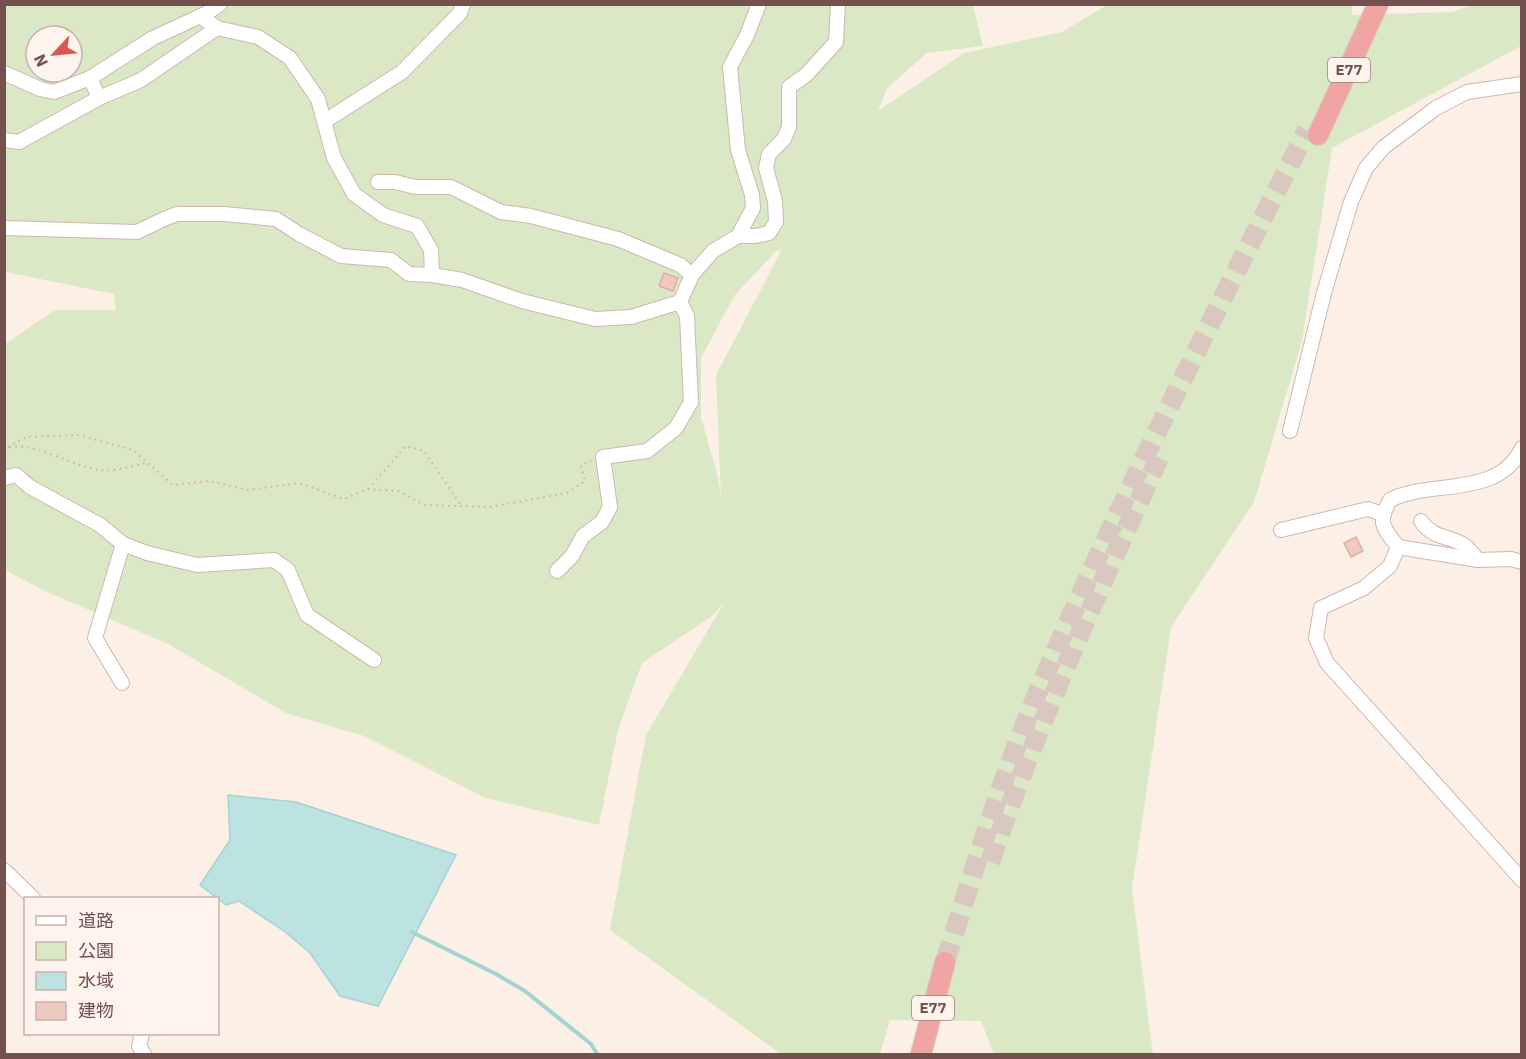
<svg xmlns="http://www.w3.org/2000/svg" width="1526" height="1059" font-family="'IBM Plex Sans','Noto Sans JP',sans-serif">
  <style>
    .green { fill: #dbe8c6; fill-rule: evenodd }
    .water { fill: #bce3e1; stroke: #a3d4d1; stroke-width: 1.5 }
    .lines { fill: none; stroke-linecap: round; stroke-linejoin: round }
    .stream { stroke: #a3d4d1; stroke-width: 4 }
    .building { fill: #eec9c0; stroke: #e0aca1; stroke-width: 1.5 }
    .highway-tunnel { stroke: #d9c8c0; stroke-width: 20; stroke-dasharray: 20 10; stroke-linecap: butt }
    .minor-casing { stroke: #ceb7b0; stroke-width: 16 }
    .highway-casing { stroke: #d5cbca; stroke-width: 22 }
    .path { stroke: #d3aca3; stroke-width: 2; stroke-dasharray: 1.5 4.5; stroke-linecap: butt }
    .minor { stroke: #fff; stroke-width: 14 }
    .highway { stroke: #f1a5a2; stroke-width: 20 }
    .labels { text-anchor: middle; stroke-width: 4.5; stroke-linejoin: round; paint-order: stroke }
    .shield { fill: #fef3ed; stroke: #9d827d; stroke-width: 1.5 }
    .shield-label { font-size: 15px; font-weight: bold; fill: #73524d }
  </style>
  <rect width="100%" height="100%" fill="#fbefe6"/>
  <path class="green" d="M 1352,4 L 1352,15 L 1453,12 L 1471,5 L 1521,5 L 1521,46 L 1332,148 L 1302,341 L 1254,502 L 1171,627 L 1132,889 L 1153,1054 L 994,1054 L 981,1021 L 890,1020 L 880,1054 L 781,1054 L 610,930 L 646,735 L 724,603 L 711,617 L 642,663 L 618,730 L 599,825 L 486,798 L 364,736 L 286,713 L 170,645 L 43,590 L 5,570 L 5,344 L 55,310 L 116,310 L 114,294 L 6,272 L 5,273 L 5,5 L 973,5 L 983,46 L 927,53 L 887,88 L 878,111 L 964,53 L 1062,32 L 1107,5 ZM 36,36 L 72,36 L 72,72 L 36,72 ZM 777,250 L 781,251 L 716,375 L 721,498 L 718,477 L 701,417 L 701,358 L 734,296 Z"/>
  <polygon class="water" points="228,795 296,802 456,855 378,1006 340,996 310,953 284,931 239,901 226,905 200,885 230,840"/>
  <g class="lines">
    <polyline class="stream" points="412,932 496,974 525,991 591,1044 597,1054"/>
  </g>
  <g class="building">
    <polygon points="664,273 678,278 673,291 659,286"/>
    <polygon points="1356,537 1363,551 1351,557 1344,543"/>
  </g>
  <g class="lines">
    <g class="highway-tunnel">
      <path d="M 990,862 C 1038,723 1098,591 1159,458"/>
      <path d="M 945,962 C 973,874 999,785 1035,699 C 1117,505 1213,318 1307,130"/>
    </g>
    <g class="minor-casing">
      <g id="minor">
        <polyline points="4,73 40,89 54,92 90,78 153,38 207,13 220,4"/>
        <polyline points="99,98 141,80 217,28 200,16"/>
        <polyline points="325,121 402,72 460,13 463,4"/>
        <polyline points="4,140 19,142 99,98 90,78"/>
        <polyline points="378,182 395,182 416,187 451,187 501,212 531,216 618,239 680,265 692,275 680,302 631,317 595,319 522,301 462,280 432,275"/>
        <polyline points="4,228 137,232 164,219 177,214 224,214 276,219 299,234 341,256 391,260 409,274 432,275 431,250 417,226 383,215 354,194 334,158 318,99 290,58 258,37 217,28"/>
        <polyline points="738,236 755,236 769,233 776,222 775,201 766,168 769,154 784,139 789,127 789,87 806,75 836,42 838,4"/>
        <polyline points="692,275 713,251 738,236 753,208 752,195 738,150 730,67 747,35 759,4"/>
        <polyline points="1290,431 1324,293 1351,202 1366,168 1384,147 1436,108 1467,92 1522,84"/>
        <polyline points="4,478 16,475 30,487 100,525 123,544 147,553 197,565 274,560 288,570 307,615 374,660"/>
        <path d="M 1421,521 C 1433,539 1448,535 1464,545 C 1469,549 1474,555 1478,560"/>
        <polyline points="1281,530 1368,509 1382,514"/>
        <path d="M 1398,547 C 1383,527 1377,524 1390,500 C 1431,479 1498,499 1522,448"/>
        <polyline points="1522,562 1511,559 1478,560 1398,547 1390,566 1364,588 1321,608 1316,638 1327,663 1522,880"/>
        <polyline points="557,571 572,556 583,536 602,522 610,507 603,457 647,451 676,428 691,402 687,316 680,302"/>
        <polyline points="122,683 95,638 123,544"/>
        <polyline points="4,870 33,898"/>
        <polyline points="142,1034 139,1046 144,1054"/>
      </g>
    </g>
    <g class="highway-casing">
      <g id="highway">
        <polyline points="1318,135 1378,4"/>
        <polyline points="921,1054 945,962"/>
      </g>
    </g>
    <g class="path">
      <polyline points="8,447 26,437 79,435 133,450 173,485 209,481 248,490 299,483 344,499 368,489 398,491 424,505 490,507 567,493 585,481 581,465 591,461"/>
      <path d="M 4,450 C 25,436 75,468 100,470 C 115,472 132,466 146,463"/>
      <polyline points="368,489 406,446 424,451 462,507"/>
    </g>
    <use href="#minor" class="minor"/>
    <use href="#highway" class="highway"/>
  </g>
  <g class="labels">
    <g class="shield">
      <rect x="1328" y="58" width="42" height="24" rx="4.5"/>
      <rect x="912" y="996" width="42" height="24" rx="4.5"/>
    </g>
    <g class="shield-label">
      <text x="1349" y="75">E77</text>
      <text x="933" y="1013">E77</text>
    </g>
  </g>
  <rect width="1526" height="1059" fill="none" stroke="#73524d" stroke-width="12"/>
  <rect x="24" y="897" width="195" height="138" fill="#fef3ed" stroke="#c6b3ad" stroke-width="1.5"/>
  <rect x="36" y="916" width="30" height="9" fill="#ffffff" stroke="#c6b3ad" stroke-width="1.5"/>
  <text x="78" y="927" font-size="18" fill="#73524d">道路</text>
  <rect x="36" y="942" width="30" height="18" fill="#dbe8c6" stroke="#c6b3ad" stroke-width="1.5"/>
  <text x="78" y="957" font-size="18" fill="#73524d">公園</text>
  <rect x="36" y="972" width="30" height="18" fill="#bce3e1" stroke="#c6b3ad" stroke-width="1.5"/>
  <text x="78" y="987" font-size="18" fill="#73524d">水域</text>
  <rect x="36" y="1002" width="30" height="18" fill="#eec9c0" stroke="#c6b3ad" stroke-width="1.5"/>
  <text x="78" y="1017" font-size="18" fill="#73524d">建物</text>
  <g transform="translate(54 54) rotate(244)"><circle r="28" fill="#fef3ed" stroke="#c6b3ad" stroke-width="1.5"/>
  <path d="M0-4.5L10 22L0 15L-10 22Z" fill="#dc5554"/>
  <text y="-9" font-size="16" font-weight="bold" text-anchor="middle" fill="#73524d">N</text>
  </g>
</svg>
